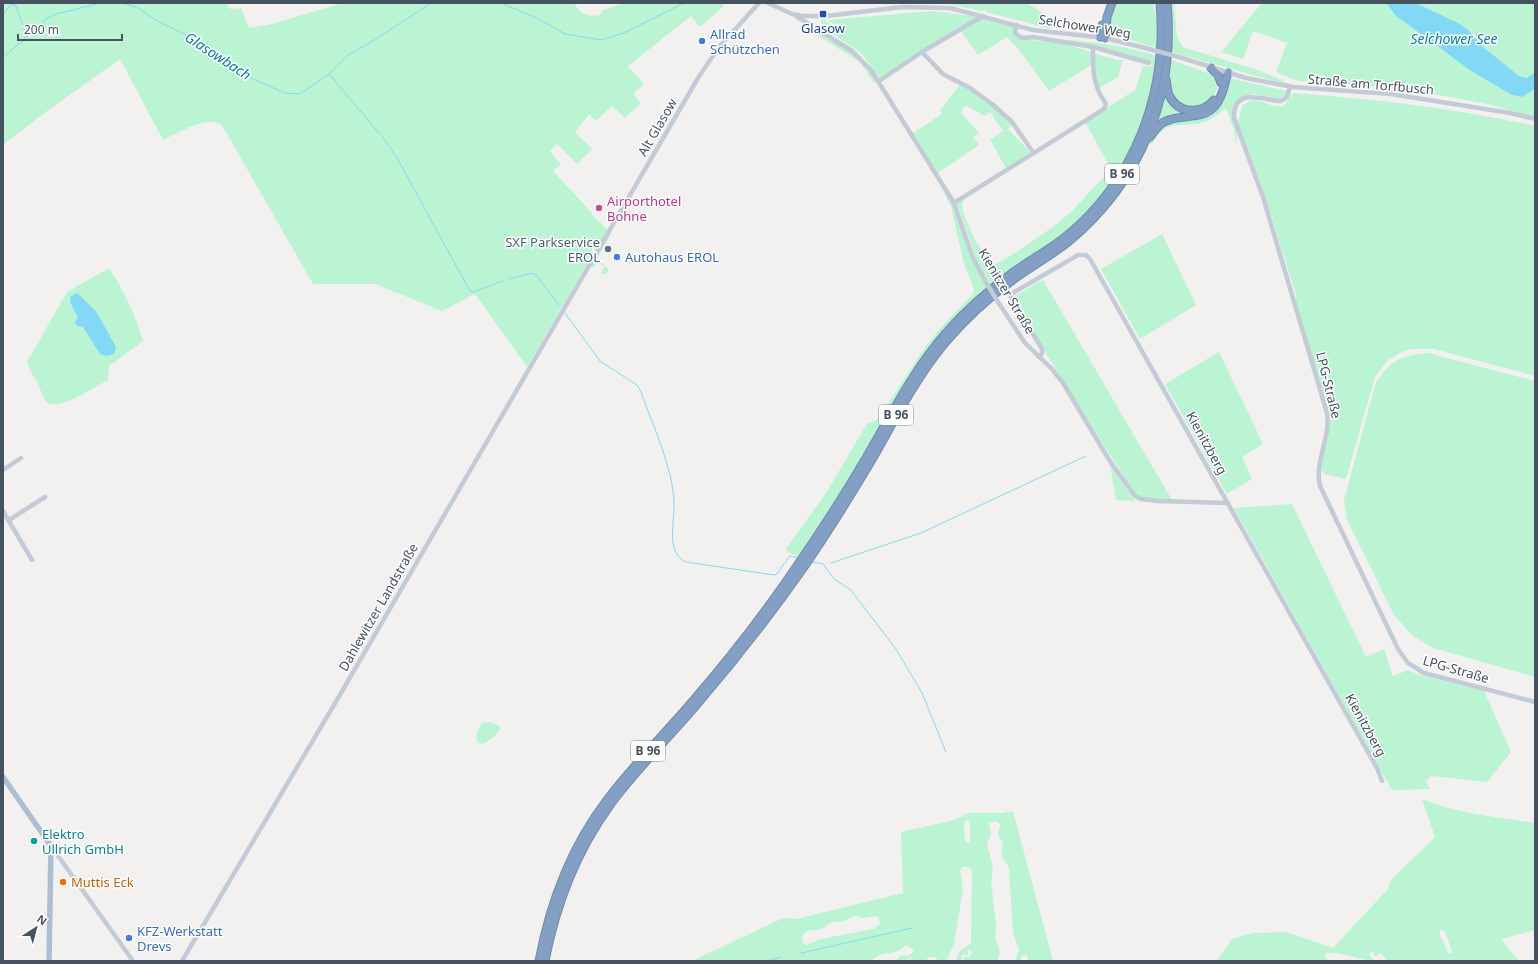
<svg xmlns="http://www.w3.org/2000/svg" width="1538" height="964" font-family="'Noto Sans',sans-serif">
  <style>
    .green { fill: #baf4d3; fill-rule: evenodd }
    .water { fill: #83d9f5 }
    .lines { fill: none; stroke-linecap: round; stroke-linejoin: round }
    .stream { stroke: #83d9f5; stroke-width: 1 }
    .highway-casing { stroke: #6e8aaf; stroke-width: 9 }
    .minor { stroke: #c2cbd6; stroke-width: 4.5 }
    .major { stroke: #adbed1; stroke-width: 5.5 }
    .highway { stroke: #839fc4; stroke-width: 7 }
    .minor-bridge { stroke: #c2cbd6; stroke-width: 4.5 }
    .transit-dot { fill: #1a4fb4; stroke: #fff; stroke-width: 1.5 }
    .shop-dot { fill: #3f7fe0; stroke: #fff; stroke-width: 1.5 }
    .hotel-dot { fill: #d1479c; stroke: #fff; stroke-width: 1.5 }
    .service-dot { fill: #5c6f8a; stroke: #fff; stroke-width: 1.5 }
    .culture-dot { fill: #0f9aa8; stroke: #fff; stroke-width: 1.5 }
    .food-dot { fill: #e8710a; stroke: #fff; stroke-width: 1.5 }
    .labels { text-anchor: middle; stroke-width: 3; stroke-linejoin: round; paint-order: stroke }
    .shield { fill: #fff; stroke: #7e868f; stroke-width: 1 }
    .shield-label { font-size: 12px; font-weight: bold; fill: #46525f }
    .street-label { font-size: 13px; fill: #46525f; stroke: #fff }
    .transit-label { font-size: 13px; fill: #164399; stroke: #fff }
    .shop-label { font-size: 13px; fill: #366cbe; stroke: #fff; text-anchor: start }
    .hotel-label { font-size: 13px; fill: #b23c85; stroke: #fff; text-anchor: start }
    .service-label { font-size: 13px; fill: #4e5e75; stroke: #fff; text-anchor: end }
    .culture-label { font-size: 13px; fill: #0d838f; stroke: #fff; text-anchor: start }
    .food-label { font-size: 13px; fill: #c56008; stroke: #fff; text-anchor: start }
    .water-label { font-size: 14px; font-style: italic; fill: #027ea7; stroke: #fff }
  </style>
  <rect width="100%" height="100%" fill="#f3f0f0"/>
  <g class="green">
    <path d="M 3,3 L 227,3 L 230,9 L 241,8 L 249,28 L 272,24 L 343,3 L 574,3 C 579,13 589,18 600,15 L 603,10 L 623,3 L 722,3 L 724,6 L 700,27 L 691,16 L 628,66 L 644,84 L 633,94 L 641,103 L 625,118 L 612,106 L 596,121 L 589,114 L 575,132 L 592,149 L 577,164 L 557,144 L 550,151 L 561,165 L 553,171 L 592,213 L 591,214 L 608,230 L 596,249 L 593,248 L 591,251 L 593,254 L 527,367 L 475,294 L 442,311 L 375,284 L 313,284 L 222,125 C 205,115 179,133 163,140 L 120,59 L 43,114 L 3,145 Z"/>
    <polygon points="943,3 1027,3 1059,24 1059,28 1048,28 986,12 987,9 981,11"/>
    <polygon points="1113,3 1153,3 1158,25 1158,48 1109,34 1108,18"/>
    <path d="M 1170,3 L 1174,3 L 1177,37 L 1183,47 C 1201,54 1279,73 1288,85 L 1172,52 Z"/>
    <polygon points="1262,3 1386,3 1396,16 1436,45 1512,95 1522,97 1535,89 1535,118 1488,104 1400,88 1298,81 1276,72 1287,43 1253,31 1243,59 1221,52"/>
    <polygon points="1416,3 1535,3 1535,72 1527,78 1519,76 1481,45 1470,30 1460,24"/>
    <path d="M 932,11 L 981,17 L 1017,28 L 1015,37 C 1025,41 1046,41 1059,43 C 1078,47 1097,54 1116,60 L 1123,60 L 1118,77 L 1099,88 L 1093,64 L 1049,91 L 1020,51 L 1007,37 L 978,55 L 959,28 L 883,78 L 879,77 L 861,53 L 825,29 L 825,25 L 821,23 L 821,20 L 826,20 L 827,22 L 841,29 L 828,20 Z"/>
    <polygon points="812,26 862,60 878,81 874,83 860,62 809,30"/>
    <path d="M 1053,39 C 1089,41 1123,45 1158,56 C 1154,74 1152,92 1147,110 C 1133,160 1100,203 1061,236 C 1040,253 1013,269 991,285 L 976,259 L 957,203 L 964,198 C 963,201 962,205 962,207 C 964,219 983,258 992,264 L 996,264 L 1012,255 L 1053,227 L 1071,212 L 1111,169 L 1085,122 L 1135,90 L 1143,66 L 1151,67 L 1152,63 L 1108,50 Z"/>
    <path d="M 1171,60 L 1216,76 C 1220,88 1215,95 1208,104 L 1191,109 L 1174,101 L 1168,83 Z"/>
    <path d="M 1229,78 L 1287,91 L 1287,94 L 1280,99 L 1254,94 L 1239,98 C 1228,113 1235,116 1237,132 C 1237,136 1236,141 1236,146 L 1234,129 L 1226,108 C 1219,113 1213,119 1205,122 C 1181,129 1166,117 1152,144 L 1149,143 L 1152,137 L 1163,124 L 1212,111 Z"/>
    <path d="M 1222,82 C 1223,85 1221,90 1220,94 C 1209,125 1172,106 1153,130 L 1166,87 C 1169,109 1194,121 1211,105 C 1217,99 1220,91 1222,82 Z"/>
    <polygon points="960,85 982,97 1012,125 1008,129 1030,152 1006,168 990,140 1003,131 990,112 985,116 965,105 961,113 979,133 973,138 979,145 938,173 913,133 942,114 940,110"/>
    <path d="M 1293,93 C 1375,99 1455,108 1535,126 L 1535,376 L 1434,349 L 1410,349 L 1398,354 L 1388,360 L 1375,377 L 1346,479 L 1325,474 L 1320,469 C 1325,447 1338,411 1322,391 L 1296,303 L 1296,295 L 1264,193 L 1238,123 L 1242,106 L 1251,100 C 1262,99 1273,109 1284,106 Z"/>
    <polygon points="942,188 952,202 969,255 987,288 956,316 917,366 843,490 798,557 785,550 826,493 867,424 877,420 926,346 944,324 973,294 974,289 964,264 951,207"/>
    <polygon points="611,234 597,259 609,269 606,275 601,273 603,268 606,268 604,267 604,266 597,262 593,268 590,265 609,235"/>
    <polygon points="1162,234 1196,305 1140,339 1101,269"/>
    <path d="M 109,268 C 125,292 135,314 143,341 L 109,366 L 108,380 C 97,386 58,411 48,403 C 43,399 41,390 38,384 C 34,376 29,370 27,362 L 67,292 Z"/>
    <polygon points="1043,280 1172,500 1142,498 1134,493 1011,298"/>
    <polygon points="1219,352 1263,444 1242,457 1252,479 1227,494 1165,384"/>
    <path d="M 1428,353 L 1535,381 L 1535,677 L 1433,648 L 1413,636 L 1394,615 L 1347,520 L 1344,500 L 1376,382 C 1391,360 1402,355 1428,353 Z"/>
    <polygon points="1110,465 1135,501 1116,500"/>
    <polygon points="1292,504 1366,657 1384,649 1393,676 1408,670 1417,674 1484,691 1511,752 1487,782 1431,776 1426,781 1430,789 1392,790 1234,508"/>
    <path d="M 491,722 L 499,726 L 500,729 L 494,737 L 483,744 L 478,743 C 474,736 478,729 482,723 Z"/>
    <path d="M 1422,799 C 1458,814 1497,817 1535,823 L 1535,930 L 1501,939 L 1519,961 L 1387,961 L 1381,953 L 1374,957 L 1374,953 L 1372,951 L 1369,955 L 1375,961 C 1364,961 1331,949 1325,954 L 1327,961 L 1217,961 L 1232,939 L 1253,933 L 1286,932 L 1333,948 L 1388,889 L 1391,880 L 1435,837 ZM 1442,929 C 1448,934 1448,944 1452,950 L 1451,954 L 1448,953 L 1439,932 Z"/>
    <path d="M 1013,811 L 1053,961 L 1024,961 L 1028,959 L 1027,955 L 1022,956 L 1020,961 L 1017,961 L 1016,958 L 1019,949 L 1013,934 L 1009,868 L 1001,854 L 1003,843 L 998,835 L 1000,824 L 995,821 L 989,823 L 991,834 L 987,844 L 993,867 L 991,882 L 996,923 L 995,938 L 1000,952 L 998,961 L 965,961 L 963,958 L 966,956 L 969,958 L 972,953 L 970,950 L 968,951 L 968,956 L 965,954 L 961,956 L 962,961 L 956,961 L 959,952 L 971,943 L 972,870 L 968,867 L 963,867 L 960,871 L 963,889 L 960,907 L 954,944 L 946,961 L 939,961 L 935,957 L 930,957 L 924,961 L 908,961 L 912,958 L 911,957 L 907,960 L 895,961 L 901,955 L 907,956 L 914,952 L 911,948 L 906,945 L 899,951 L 879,955 L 871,961 L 692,961 L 783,918 L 796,919 L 903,893 L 901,832 L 955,820 L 968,813 L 1002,813 ZM 966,820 L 970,821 L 970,841 L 968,843 L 966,842 C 964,836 963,825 966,820 ZM 855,916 L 864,918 L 876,916 L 879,918 L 880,924 L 874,929 L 820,939 L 807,945 L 803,943 L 802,936 L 807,931 L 821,929 L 832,922 L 843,921 Z"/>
  </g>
  <g class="water">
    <polygon points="1386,3 1416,3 1460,24 1469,30 1481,45 1519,76 1527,78 1535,72 1535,89 1522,97 1512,95 1471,71 1436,45 1396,16"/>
    <polygon points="77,293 96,311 116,347 114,354 107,356 100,354 83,327 77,326 75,322 78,318 70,302 71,296"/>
  </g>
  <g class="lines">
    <g class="stream">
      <polyline points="123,3 136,7 157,21 193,38 239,73 285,93 300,94 329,74 348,55 373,41 431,3"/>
      <polyline points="501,3 539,19 565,34 601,40 624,33 684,3"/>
      <polyline points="3,14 12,4 16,6 27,36"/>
      <polyline points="3,58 46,19 56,14 101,3"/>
      <polyline points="329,74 379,133"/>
      <polyline points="382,136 397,158 470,291 473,292 503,281"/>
      <polyline points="509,279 532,273 537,276 559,305"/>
      <path d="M 565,313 L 600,361 L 637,385 L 641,392 C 653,426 673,468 674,503 C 675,522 665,552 686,562 L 774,575 L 777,574 L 788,558 L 790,556 L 798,558"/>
      <polyline points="812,562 823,564 834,579 850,589 896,649 922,693 946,752"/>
      <polyline points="831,563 921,533 1086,456"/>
      <polyline points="801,953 912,928"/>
      <polyline points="767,961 781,957"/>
    </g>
    <g class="highway-casing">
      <g id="highway">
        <polyline points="1100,37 1102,25"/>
        <polyline points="1105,38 1107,17 1112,3"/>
        <polyline points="1211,68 1218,75 1221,83"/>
        <path d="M 1166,79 C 1167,84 1167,90 1169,95 C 1178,114 1201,115 1214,100"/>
        <path d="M 1150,137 C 1154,132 1158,125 1164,122 C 1180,113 1201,121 1214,107 C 1223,98 1224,84 1228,73"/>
        <path d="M 539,961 C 550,903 571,847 607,800 C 633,765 664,735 692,702 C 732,656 769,608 803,557 C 825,525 846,492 866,458 C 891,415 913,371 945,334 C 966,310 990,289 1015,271 C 1031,260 1048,250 1064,238 C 1135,181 1168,93 1160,3"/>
        <path d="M 545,961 C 556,904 576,852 610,805 C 637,768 670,737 699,702 C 736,659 771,614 804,567 C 828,532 851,495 873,458 C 895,419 916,378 945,343 C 965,319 988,298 1014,279 C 1031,267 1050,256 1067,243 C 1140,183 1176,97 1167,3"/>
      </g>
    </g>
    <g class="minor">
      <polyline points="768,3 792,14 803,16 826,16 902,7 950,8 1033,30 1105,38 1149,49"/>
      <polyline points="796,16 852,51 871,70 954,203 972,256 987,284"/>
      <polyline points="1017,25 1015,32 1017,35 1022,38 1033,37 1093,47 1149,63"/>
      <polyline points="922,52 943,74 970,88 992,104 1012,122 1033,152"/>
      <polyline points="1179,57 1246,78 1293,87 1391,94 1510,113 1535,119"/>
      <polyline points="879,81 922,52 983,16"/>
      <path d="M 1290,87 L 1287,97 L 1281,101 C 1265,101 1233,85 1234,118 L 1263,197 L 1327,413 C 1331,438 1314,461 1320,486 L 1398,649 L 1408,663 L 1424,673 L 1535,702"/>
      <path d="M 954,203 L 1104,109 L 1106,104 C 1092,84 1093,71 1093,47"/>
      <polyline points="998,302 1025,343 1052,369 1063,383 1111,463 1135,496 1141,499 1158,501 1227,503"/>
      <polyline points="1039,357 1042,353 1042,349 1011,298 1011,294 1078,255 1086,255 1090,259 1377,768 1382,781"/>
      <polyline points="3,470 21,458"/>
      <polyline points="3,511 32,560"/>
      <polyline points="9,520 45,497"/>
      <polyline points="51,846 133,961"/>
      <polyline points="182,961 334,705 698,78 719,47 759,3"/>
    </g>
    <polyline class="major" points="3,777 51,846 49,961"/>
    <use href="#highway" class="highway"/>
    <g class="minor-bridge">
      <polyline points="1149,49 1179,57"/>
      <polyline points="987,284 998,302"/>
    </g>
  </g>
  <rect class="transit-dot" x="819" y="10" width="8" height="8" rx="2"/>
  <g class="shop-dot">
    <circle cx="702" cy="41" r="4"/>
    <circle cx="617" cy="257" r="4"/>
    <circle cx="129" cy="938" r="4"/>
  </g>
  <circle class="hotel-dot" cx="599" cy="208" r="4"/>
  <circle class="service-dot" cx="608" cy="249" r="4"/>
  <circle class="culture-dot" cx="34" cy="841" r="4"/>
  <circle class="food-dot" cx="63" cy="882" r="4"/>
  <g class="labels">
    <g class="shield">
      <rect x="1105" y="164" width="34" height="20" rx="3"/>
      <rect x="879" y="405" width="34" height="20" rx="3"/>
      <rect x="631" y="741" width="34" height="20" rx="3"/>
    </g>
    <g class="shield-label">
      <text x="1122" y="178">B 96</text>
      <text x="896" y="419">B 96</text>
      <text x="648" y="755">B 96</text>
    </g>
    <g class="street-label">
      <text transform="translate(1085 26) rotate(9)" y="5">Selchower Weg</text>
      <text transform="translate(1371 84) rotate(5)" y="5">Straße am Torfbusch</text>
      <text transform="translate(657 127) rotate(-60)" y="5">Alt Glasow</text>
      <text transform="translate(1007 291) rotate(59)" y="5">Kienitzer Straße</text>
      <text transform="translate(1329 385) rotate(76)" y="5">LPG-Straße</text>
      <text transform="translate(1207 443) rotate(61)" y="5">Kienitzberg</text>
      <text transform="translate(378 607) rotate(-60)" y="5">Dahlewitzer Landstraße</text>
      <text transform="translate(1456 669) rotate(16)" y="5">LPG-Straße</text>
      <text transform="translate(1366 725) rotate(61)" y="5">Kienitzberg</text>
    </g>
    <g class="transit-label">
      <text x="823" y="33">Glasow</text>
    </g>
    <g class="shop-label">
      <text x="710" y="39">Allrad<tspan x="710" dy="15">Schützchen</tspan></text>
      <text x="625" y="262">Autohaus EROL</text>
      <text x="137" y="936">KFZ-Werkstatt<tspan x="137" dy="15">Drevs</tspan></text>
    </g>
    <g class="hotel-label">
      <text x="607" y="206">Airporthotel<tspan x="607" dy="15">Bohne</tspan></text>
    </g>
    <g class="service-label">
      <text x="600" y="247">SXF Parkservice<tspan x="600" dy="15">EROL</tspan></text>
    </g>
    <g class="culture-label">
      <text x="42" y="839">Elektro<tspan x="42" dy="15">Ullrich GmbH</tspan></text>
    </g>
    <g class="food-label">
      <text x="71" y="887">Muttis Eck</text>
    </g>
    <g class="water-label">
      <text x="1454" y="44">Selchower See</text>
      <text transform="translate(218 56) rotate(33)" y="5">Glasowbach</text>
    </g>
  </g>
  <rect width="1538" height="964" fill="none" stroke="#46525f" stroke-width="8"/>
  <g transform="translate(36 928) rotate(36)" stroke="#ffffff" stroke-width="3" paint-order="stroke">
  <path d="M0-3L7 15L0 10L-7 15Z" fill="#46525f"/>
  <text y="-6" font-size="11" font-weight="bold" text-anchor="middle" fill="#46525f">N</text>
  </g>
  <path d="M18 34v6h104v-6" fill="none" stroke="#46525f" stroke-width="2"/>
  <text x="24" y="34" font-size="12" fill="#46525f" stroke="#ffffff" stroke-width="3" paint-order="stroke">200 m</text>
</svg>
